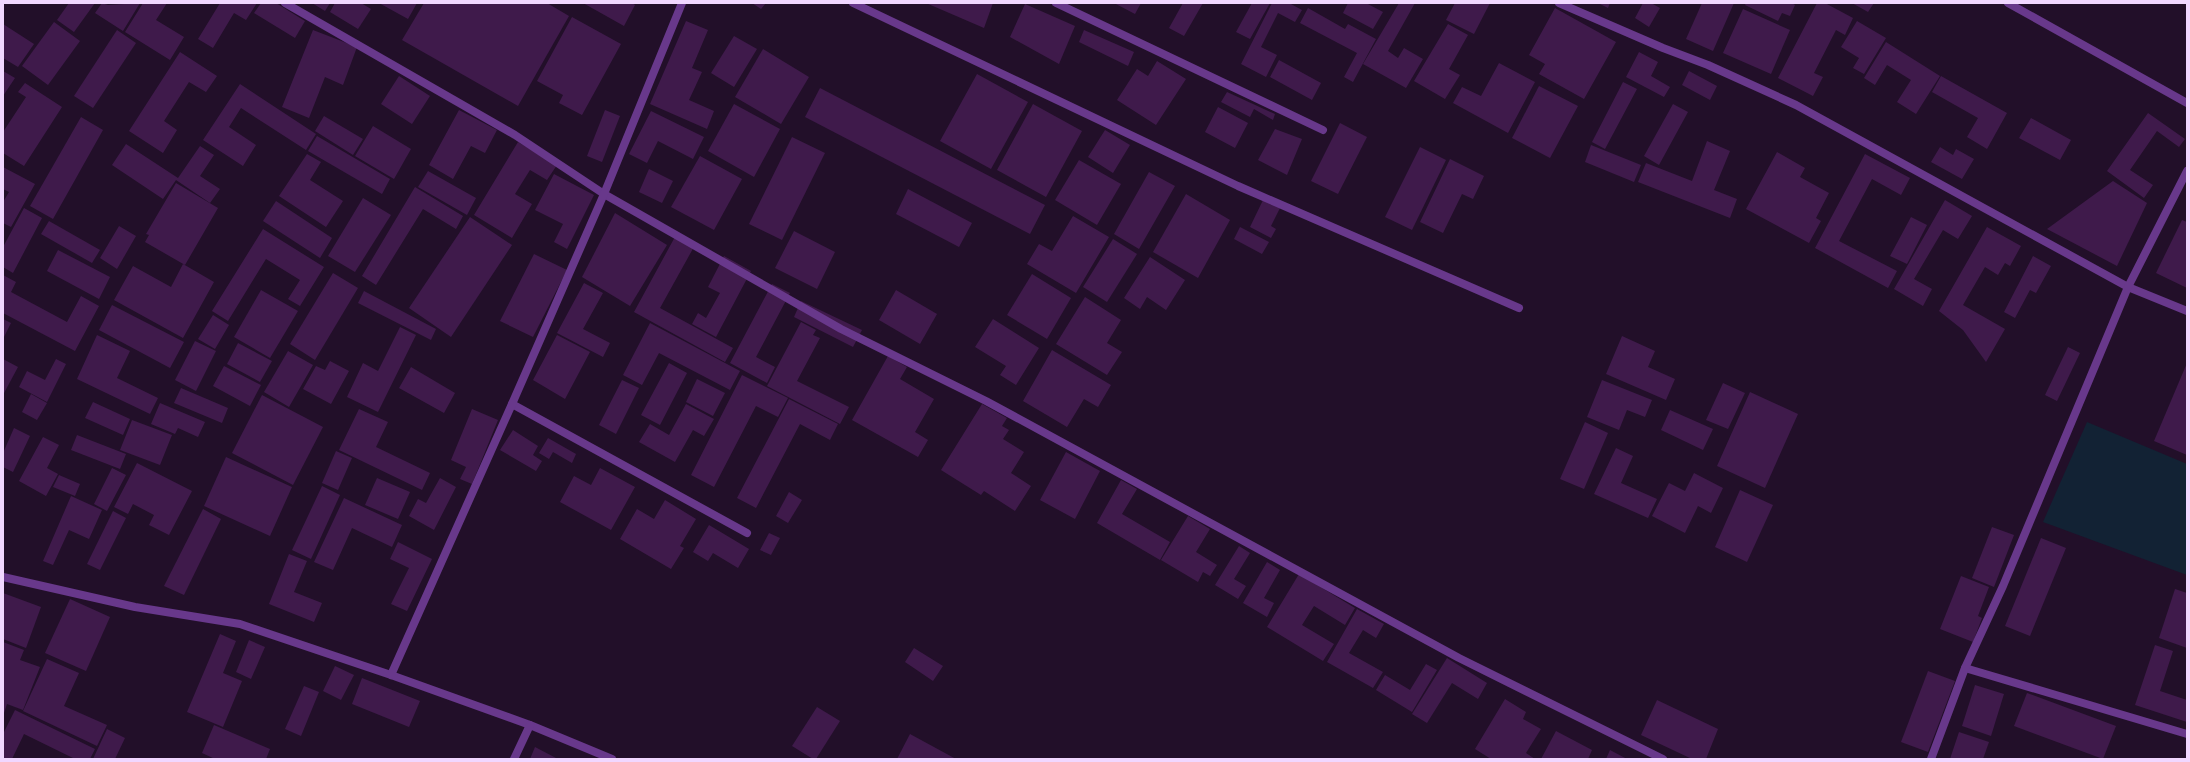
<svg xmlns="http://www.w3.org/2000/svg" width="2190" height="762" font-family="Arial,sans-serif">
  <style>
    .green { fill: #122234 }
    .building { fill: #3f1a4b }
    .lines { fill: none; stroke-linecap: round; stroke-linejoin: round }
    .minor { stroke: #68388b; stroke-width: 8 }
  </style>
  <rect width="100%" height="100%" fill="#220f29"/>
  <polygon class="green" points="2087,422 2187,464 2187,575 2043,522"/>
  <g class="building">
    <polygon points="69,3 95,3 74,32 57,20"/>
    <polygon points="102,3 108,5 140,3 123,31 95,13"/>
    <polygon points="143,3 167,3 156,20 184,37 170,60 125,32"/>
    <polygon points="220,3 257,3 246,20 234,13 213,48 198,39"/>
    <polygon points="261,3 276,3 305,21 295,38 254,13"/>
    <polygon points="312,3 330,3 325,11"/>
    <polygon points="335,3 361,3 371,9 358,29 330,12"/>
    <polygon points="379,3 417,3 408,19"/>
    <polygon points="424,3 547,3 569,16 518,106 402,40"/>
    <polygon points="583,3 632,3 635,5 624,26"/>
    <polygon points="752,3 766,3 761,9"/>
    <polygon points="926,3 993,3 984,28"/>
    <polygon points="1114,3 1141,3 1135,14"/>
    <polygon points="1183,3 1203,3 1184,36 1169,28"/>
    <polygon points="1252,3 1270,3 1250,39 1236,32"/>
    <polygon points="1272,3 1289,3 1302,10 1295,22 1278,13 1261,47 1277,55 1266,77 1241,64"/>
    <polygon points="1348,3 1366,3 1383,12 1373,29 1343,13"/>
    <polygon points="1399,3 1415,3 1388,51 1398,58 1404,48 1423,59 1406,88 1363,64"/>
    <polygon points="1455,3 1490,3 1474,34 1446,20"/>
    <polygon points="1598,3 1610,3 1608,8"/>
    <polygon points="1643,3 1651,3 1660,8 1649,27 1635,18"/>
    <polygon points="1702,3 1734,3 1713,51 1686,39"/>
    <polygon points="1746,3 1792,3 1795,5 1790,16 1782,13 1778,21 1745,5"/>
    <polygon points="1817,3 1825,3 1853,18 1845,35 1836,30 1814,73 1823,77 1813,96 1778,78"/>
    <polygon points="1852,3 1874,3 1868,12"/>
    <polygon points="1025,4 1075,26 1059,64 1010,37"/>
    <polygon points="1308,8 1345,29 1348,24 1376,39 1353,82 1344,77 1357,53 1300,23"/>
    <polygon points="1555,8 1616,42 1584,99 1539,74 1545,64 1529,55"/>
    <polygon points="1743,9 1790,30 1771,74 1723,53"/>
    <polygon points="572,17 621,44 582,115 559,103 563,95 537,81"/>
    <polygon points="686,21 708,30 692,68 702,72 689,100 714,111 707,129 650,104"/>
    <polygon points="1857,21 1886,38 1864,74 1853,68 1859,58 1841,47"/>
    <polygon points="54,22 80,41 48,85 22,66"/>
    <polygon points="3,24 34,44 18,67 3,58"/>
    <polygon points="1448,24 1468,35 1449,69 1460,75 1445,99 1414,81"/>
    <polygon points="117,30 136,43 93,108 74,96"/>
    <polygon points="313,30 357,47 343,85 325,77 309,118 282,107"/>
    <polygon points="1084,30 1134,52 1128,66 1079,42"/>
    <polygon points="734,36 757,49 734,87 711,73"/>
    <polygon points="1886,42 1940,76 1916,114 1897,102 1911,80 1887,65 1875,85 1864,78"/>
    <polygon points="763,49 809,77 781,124 735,97"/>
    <polygon points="180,52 217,76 206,92 189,82 164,121 177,130 163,153 129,131"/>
    <polygon points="1639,52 1658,62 1651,76 1670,87 1664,97 1626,77"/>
    <polygon points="1279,60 1321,83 1312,100 1270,77"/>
    <polygon points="1157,61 1186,79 1156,125 1117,100 1137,69 1148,76"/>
    <polygon points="1499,63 1535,82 1508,133 1453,103 1462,87 1481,96"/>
    <polygon points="3,71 15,78 3,96"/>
    <polygon points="1689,71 1717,86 1710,100 1682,85"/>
    <polygon points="977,74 1028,102 991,169 940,141"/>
    <polygon points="399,76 430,96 412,124 381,104"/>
    <polygon points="1941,76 2007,113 1987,149 1967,137 1978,118 1932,92"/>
    <polygon points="1623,82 1637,89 1605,149 1592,142"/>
    <polygon points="25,83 62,107 24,166 3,153 3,132 26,97 18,92"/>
    <polygon points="240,84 316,134 306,150 241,108 229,127 256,145 243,166 203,140"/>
    <polygon points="1539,86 1578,106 1550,158 1512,138"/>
    <polygon points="820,88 1045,205 1030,234 805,117"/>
    <polygon points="1227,92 1275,114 1273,120 1254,109 1250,117 1221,102"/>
    <polygon points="734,104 780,129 754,177 708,151"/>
    <polygon points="1033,104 1082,131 1046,197 997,170"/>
    <polygon points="1673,104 1688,112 1659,165 1644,156"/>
    <polygon points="1218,107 1248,123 1235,148 1205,132"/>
    <polygon points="459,110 497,130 485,153 471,146 453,179 429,165"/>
    <polygon points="605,110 620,116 602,162 587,156"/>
    <polygon points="651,111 704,137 693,159 658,141 647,163 629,154"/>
    <polygon points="2148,113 2185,139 2179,147 2157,131 2130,170 2153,185 2144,198 2107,171"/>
    <polygon points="324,116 363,139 353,155 315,131"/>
    <polygon points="81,117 103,130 53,219 30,206"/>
    <polygon points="2031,118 2071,140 2060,160 2019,138"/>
    <polygon points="1340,123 1367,137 1338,194 1311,181"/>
    <polygon points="373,126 411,149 394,179 355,156"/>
    <polygon points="1275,129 1302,139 1287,175 1258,160"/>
    <polygon points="1105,130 1130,145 1113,173 1088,157"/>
    <polygon points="317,136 390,179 382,194 308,151"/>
    <polygon points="792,137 825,153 782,240 749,224"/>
    <polygon points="1707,141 1730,151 1714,190 1737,199 1730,218 1638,182 1646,163 1692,181"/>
    <polygon points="518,142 557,165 547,180 530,170 515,194 532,204 512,238 474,215"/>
    <polygon points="126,144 178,178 200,146 214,155 200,176 220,189 210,203 176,180 163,199 112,165"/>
    <polygon points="1591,145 1641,165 1634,182 1585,162"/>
    <polygon points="1420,147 1446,160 1412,230 1385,217"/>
    <polygon points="1940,147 1953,155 1956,149 1974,159 1962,179 1931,162"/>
    <polygon points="1777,152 1805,168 1800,177 1829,193 1816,218 1821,221 1809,243 1746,209"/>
    <polygon points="307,154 321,162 310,180 343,201 326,227 279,196"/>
    <polygon points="1865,154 1910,178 1901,195 1872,179 1839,241 1897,271 1888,288 1815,248"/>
    <polygon points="700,156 742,179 714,230 671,207"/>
    <polygon points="1450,159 1484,176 1473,199 1462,194 1443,233 1420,222"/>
    <polygon points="1079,160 1121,184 1097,225 1055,200"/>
    <polygon points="3,167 35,184 11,227 3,223 3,202 9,192 3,189"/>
    <polygon points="649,169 673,181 662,203 639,192"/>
    <polygon points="428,171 476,198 467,215 418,187"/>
    <polygon points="1149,172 1175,186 1139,249 1114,234"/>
    <polygon points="554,174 594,195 567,249 554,242 563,224 535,210"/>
    <polygon points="2113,181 2147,203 2117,266 2047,229"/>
    <polygon points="176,183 218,208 185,265 145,242 149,235 146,234"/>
    <polygon points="415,187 463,216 456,229 423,209 376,285 362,276"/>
    <polygon points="908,189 972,223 959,247 896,214"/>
    <polygon points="1186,194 1230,220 1198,278 1153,252"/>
    <polygon points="363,198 391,215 355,272 328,256"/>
    <polygon points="1263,200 1280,208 1271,226 1276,229 1271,238 1250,227"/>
    <polygon points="1945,200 1972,216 1958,239 1943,230 1914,279 1932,289 1923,306 1894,289"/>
    <polygon points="276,201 332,238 320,258 263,221"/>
    <polygon points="24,208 42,218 13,273 3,267 3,247"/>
    <polygon points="615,213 667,245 630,306 582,277"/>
    <polygon points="1073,216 1109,237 1076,293 1027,264 1039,244 1052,251"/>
    <polygon points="470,217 512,245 451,337 409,308"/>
    <polygon points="1911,217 1927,225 1907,264 1890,256"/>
    <polygon points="2182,220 2187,222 2187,288 2156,273"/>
    <polygon points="49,221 100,250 92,263 41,234"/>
    <polygon points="119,226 136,236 117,269 100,258"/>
    <polygon points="1240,227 1269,242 1262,254 1234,239"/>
    <polygon points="1987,227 2021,246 2010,266 2005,263 1998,275 1985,267 1963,305 2005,329 1986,362 1963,330 1939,311"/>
    <polygon points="263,229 324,267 300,306 288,299 300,280 266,259 228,321 212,311"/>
    <polygon points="794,231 835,252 817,289 775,268"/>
    <polygon points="676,235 695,245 660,308 733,348 725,362 634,312"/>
    <polygon points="1113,239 1137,254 1107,302 1083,287"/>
    <polygon points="58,250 110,277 99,299 47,271"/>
    <polygon points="534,254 567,270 533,337 500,321"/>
    <polygon points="724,256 751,271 716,337 692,324 698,313 706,318 720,293 708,287"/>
    <polygon points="2033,256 2051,266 2036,293 2030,290 2015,318 2004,312"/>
    <polygon points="1150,257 1185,280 1166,310 1147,297 1140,309 1124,298"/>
    <polygon points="183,264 214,282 183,338 114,300 133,266 171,287"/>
    <polygon points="333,273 358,288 315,360 290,344"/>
    <polygon points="1032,274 1071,298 1047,339 1007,315"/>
    <polygon points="3,275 16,282 11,292 67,322 81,296 99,306 75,351 3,313"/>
    <polygon points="584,283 603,293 583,329 610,343 603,357 557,333"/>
    <polygon points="772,284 790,293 756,357 775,367 767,383 730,363"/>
    <polygon points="261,290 298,311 270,358 234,337"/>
    <polygon points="896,290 937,314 920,344 879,320"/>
    <polygon points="364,291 436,329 431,340 358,303"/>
    <polygon points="1085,297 1121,320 1107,343 1122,352 1107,375 1056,344"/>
    <polygon points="801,301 862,330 853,347 794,317"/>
    <polygon points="112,305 184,342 170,368 99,330"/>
    <polygon points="213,315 229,325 215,349 198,339"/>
    <polygon points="3,319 11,323 3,339"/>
    <polygon points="993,319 1039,348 1016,385 1000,375 1006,366 975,347"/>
    <polygon points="801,322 816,330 813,335 820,338 797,381 849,407 840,424 767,386"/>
    <polygon points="650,323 740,371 730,390 659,353 642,385 623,375"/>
    <polygon points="400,327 416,335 378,412 347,397 363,363 378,371"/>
    <polygon points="97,335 130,351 117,378 158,398 150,414 77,379"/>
    <polygon points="557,335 590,352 565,399 533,380"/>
    <polygon points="1622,336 1655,351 1648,367 1675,379 1666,400 1606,374"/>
    <polygon points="195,341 216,351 196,391 175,380"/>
    <polygon points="238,343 272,361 260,382 227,364"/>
    <polygon points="2068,347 2080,353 2057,401 2045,395"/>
    <polygon points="1052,350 1111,385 1098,407 1084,399 1067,427 1023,401"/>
    <polygon points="288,351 313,365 289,407 264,392"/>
    <polygon points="888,356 907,367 900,379 934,399 915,432 928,440 918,457 852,420"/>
    <polygon points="3,359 18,367 3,395"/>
    <polygon points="56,359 66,364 47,402 19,387 27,371 45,380"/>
    <polygon points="330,361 349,371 331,404 303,389 316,366 325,370"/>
    <polygon points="669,363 687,373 660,425 641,415"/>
    <polygon points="2187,363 2187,455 2154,441"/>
    <polygon points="224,366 261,385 250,406 213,386"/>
    <polygon points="411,367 455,393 444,413 399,388"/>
    <polygon points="742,375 788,398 778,417 756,406 714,487 691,475"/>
    <polygon points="697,379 725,393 713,416 686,402"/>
    <polygon points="622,380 639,388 616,434 599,425"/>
    <polygon points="1602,380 1652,400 1645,417 1627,410 1619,430 1587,417"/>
    <polygon points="1723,383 1745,393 1728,429 1706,420"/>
    <polygon points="181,388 228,408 222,423 174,403"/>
    <polygon points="1750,392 1798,414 1765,488 1717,466"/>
    <polygon points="31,394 47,403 37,420 22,412"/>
    <polygon points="262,395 323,427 293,485 232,453"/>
    <polygon points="789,399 838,424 830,440 800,424 756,508 737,498"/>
    <polygon points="93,402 130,419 123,435 85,418"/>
    <polygon points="160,403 205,422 198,437 178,428 175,434 151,424"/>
    <polygon points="686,404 714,419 704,436 693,430 675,462 639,442 650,424 669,435"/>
    <polygon points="982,404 1007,418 1002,426 1009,430 1003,439 1024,452 1011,473 1031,486 1015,511 984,491 981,495 941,470"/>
    <polygon points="359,409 388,422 376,447 430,473 422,490 339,450"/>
    <polygon points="472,409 498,420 472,484 460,479 466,467 451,460"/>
    <polygon points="1670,410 1713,429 1703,450 1661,430"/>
    <polygon points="132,420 172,435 160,465 120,450"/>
    <polygon points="1585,422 1608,433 1584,489 1560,479"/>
    <polygon points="14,428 30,436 13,472 3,467 3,453"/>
    <polygon points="513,430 538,446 533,455 542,461 536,471 500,450"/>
    <polygon points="77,435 126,454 120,469 71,450"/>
    <polygon points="43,437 59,445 47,468 58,474 46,496 19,481"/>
    <polygon points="548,438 576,454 572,463 553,452 549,459 539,453"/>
    <polygon points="1616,448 1633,456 1621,483 1657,499 1648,518 1594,494"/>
    <polygon points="336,451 352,458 338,490 322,483"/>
    <polygon points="1066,452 1100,471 1075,519 1040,500"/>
    <polygon points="226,457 292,487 270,536 204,506"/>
    <polygon points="137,463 192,491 169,535 149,525 154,515 133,504 128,514 114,507"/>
    <polygon points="112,468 126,475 107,511 94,504"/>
    <polygon points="600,468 635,487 611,530 560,502 574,476 591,485"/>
    <polygon points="1694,473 1723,488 1711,513 1698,506 1685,533 1652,516 1669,483 1685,491"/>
    <polygon points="59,475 80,484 75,496 53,487"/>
    <polygon points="377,478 410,492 398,519 365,505"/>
    <polygon points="440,478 456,487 434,530 409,516 418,499 426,503"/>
    <polygon points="1121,480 1137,489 1122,514 1170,542 1160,560 1097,523"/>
    <polygon points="322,486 340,495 311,559 292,550"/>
    <polygon points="1740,490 1773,505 1747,562 1715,547"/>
    <polygon points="789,492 802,500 788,523 776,516"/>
    <polygon points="71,496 102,510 89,539 69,530 53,565 43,561"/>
    <polygon points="344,498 402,525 392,547 352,528 333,570 314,562"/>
    <polygon points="665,500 696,519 680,546 684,548 671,569 620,539 637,509 654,519"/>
    <polygon points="203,509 221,519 184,595 164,586"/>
    <polygon points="113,511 126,518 100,570 87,564"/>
    <polygon points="1188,516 1210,529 1196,552 1217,565 1210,576 1203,572 1198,582 1161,560"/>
    <polygon points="709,525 749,549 738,568 713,553 708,561 693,552"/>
    <polygon points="1992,527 2014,535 1994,587 1972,578"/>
    <polygon points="769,533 780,538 771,555 760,550"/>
    <polygon points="2041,538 2066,548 2030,636 2005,626"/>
    <polygon points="398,542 432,559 407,611 391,604 409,568 390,559"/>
    <polygon points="1239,546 1250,553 1234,579 1246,586 1238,599 1215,585"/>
    <polygon points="289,554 307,561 294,592 322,603 314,622 269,604"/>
    <polygon points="1267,562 1280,570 1264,598 1274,603 1267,617 1243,603"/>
    <polygon points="1299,574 1355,608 1345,625 1314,606 1302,625 1334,644 1323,661 1267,627"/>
    <polygon points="1961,576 1989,587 1978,616 1982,618 1973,642 1940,629"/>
    <polygon points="2175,589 2187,593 2187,648 2159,638"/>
    <polygon points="3,593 41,607 26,648 3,639"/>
    <polygon points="70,599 110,617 86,671 45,653"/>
    <polygon points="1357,609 1384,624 1376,638 1363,630 1349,653 1383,672 1373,688 1327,662"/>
    <polygon points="220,634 236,641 223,673 242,681 223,727 187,712"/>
    <polygon points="249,640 265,647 251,679 236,672"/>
    <polygon points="3,642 24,650 20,660 40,667 23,710 7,704 4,713"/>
    <polygon points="2155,645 2173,651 2160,691 2187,700 2187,722 2135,705"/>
    <polygon points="914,648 943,666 933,681 905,662"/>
    <polygon points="1447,658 1487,683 1478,699 1452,683 1427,723 1412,714"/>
    <polygon points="47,659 79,673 64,706 107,725 97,746 23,711"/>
    <polygon points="1426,664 1437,670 1412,712 1376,690 1385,675 1410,690"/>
    <polygon points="335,666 354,675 341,700 323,691"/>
    <polygon points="1928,671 1955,681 1928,752 1901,742"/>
    <polygon points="362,678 420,701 409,727 352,704"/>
    <polygon points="1975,685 2004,694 1991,736 1962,726"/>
    <polygon points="304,686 319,692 301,736 285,729"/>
    <polygon points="2027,693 2116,726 2103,759 2014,726"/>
    <polygon points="1505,699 1526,712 1523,719 1541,729 1526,753 1535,759 1491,759 1475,749"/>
    <polygon points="1657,700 1718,729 1706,759 1692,759 1641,735"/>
    <polygon points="817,707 840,721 816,759 813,759 792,746"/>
    <polygon points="15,710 95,749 90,759 75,759 24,734 12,759 3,759 3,734"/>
    <polygon points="214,725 270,749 266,759 215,759 202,753"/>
    <polygon points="107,729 125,738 115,759 93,759"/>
    <polygon points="1556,731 1592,750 1588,759 1541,759"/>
    <polygon points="1959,732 1989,742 1983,759 1950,759"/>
    <polygon points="910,734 956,759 897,759"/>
    <polygon points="535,747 556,758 556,759 530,759"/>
    <polygon points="1610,750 1627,759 1606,759"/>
  </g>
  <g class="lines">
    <g class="minor">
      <polyline points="285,3 515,135 604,194 841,329 986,401 1459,658 1663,759"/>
      <polyline points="853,3 1238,186 1519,308"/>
      <polyline points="1056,3 1323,130"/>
      <polyline points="1559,3 1663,48 1708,65 1796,105 2128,287 2187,311"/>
      <polyline points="2008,3 2187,103"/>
      <polyline points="512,404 747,533"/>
      <polyline points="3,577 135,607 240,624 391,675 530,725 612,759"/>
      <polyline points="1965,668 2187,734"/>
      <polyline points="391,675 512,404 604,194 682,3"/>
      <polyline points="514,759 530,725"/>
      <polyline points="1931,759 1965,668 2003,586 2128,287 2187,171"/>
    </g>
  </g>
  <rect width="2190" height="762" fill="none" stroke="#f1d7ff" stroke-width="8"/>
</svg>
